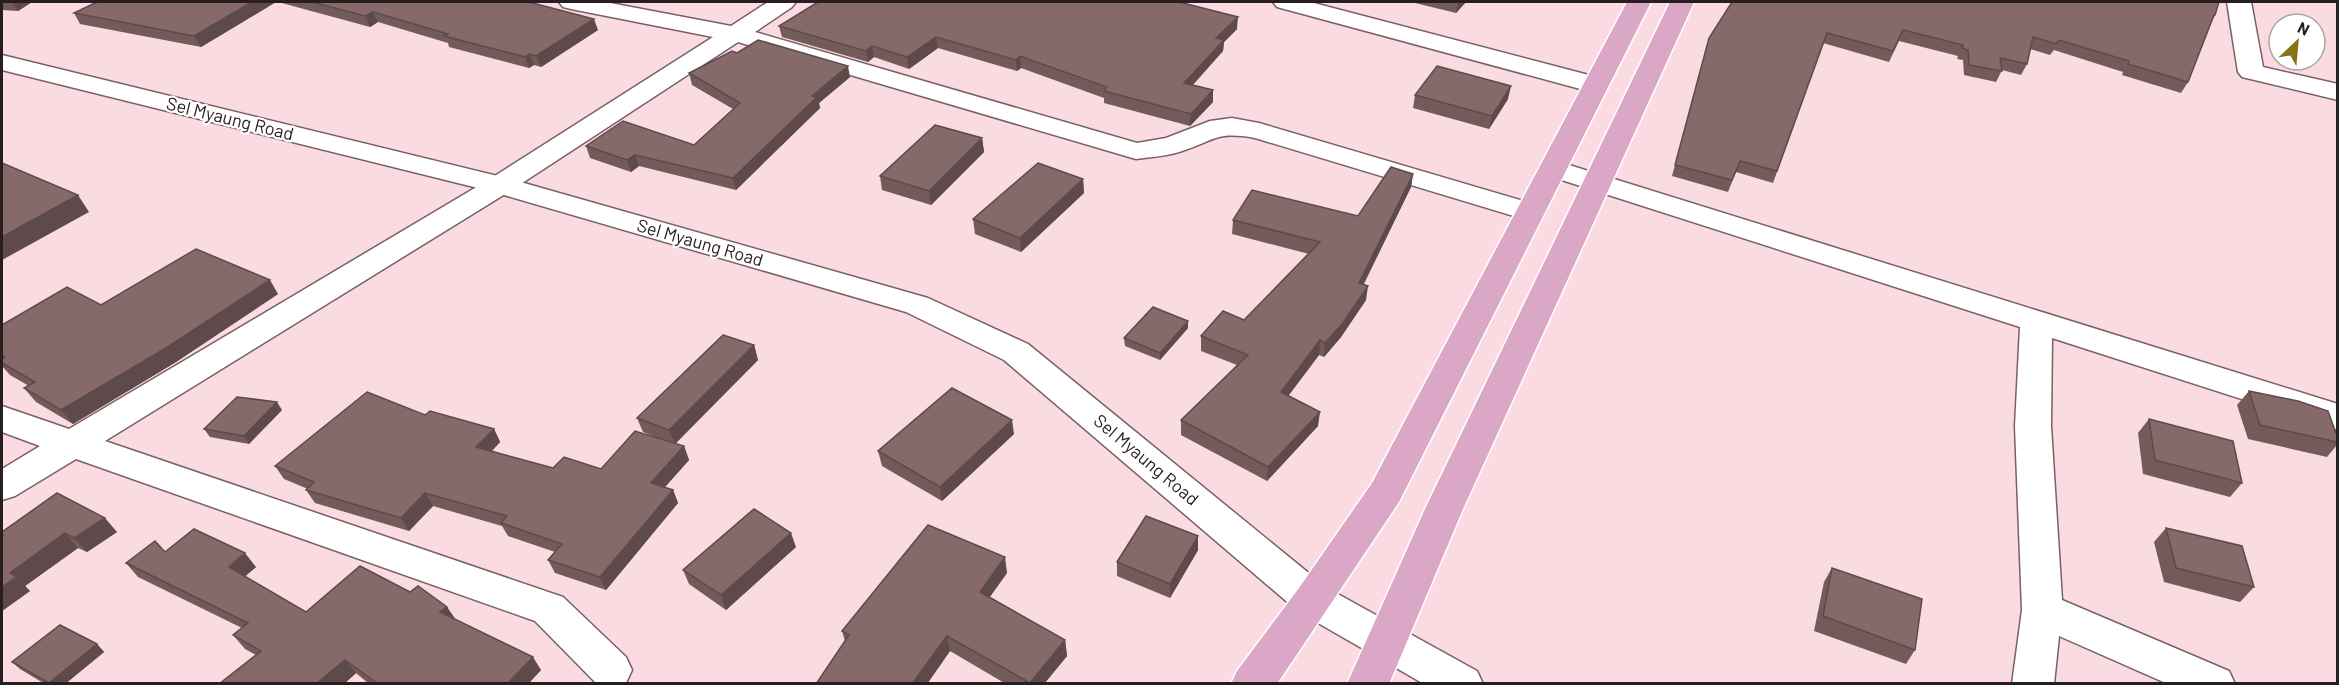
<svg xmlns="http://www.w3.org/2000/svg" width="2339" height="685" font-family="Barlow,sans-serif">
  <style>
    .lines { fill: none; stroke-linecap: round; stroke-linejoin: round }
    .minor-casing { stroke: #7a6066; stroke-width: 3 }
    .secondary-casing { stroke: #7a6066; stroke-width: 3 }
    .trunk-casing { stroke: #fff; stroke-width: 3 }
    .minor { fill: #fff; fill-rule: evenodd }
    .secondary { fill: #fff; fill-rule: evenodd }
    .trunk { fill: #daa7c6; fill-rule: evenodd }
    .wall { fill: #735b5a }
    .shaded-wall { fill: #5e4a4a }
    .building { fill: #866a69; stroke: #5e4a4a; stroke-width: 1.5 }
    .labels { text-anchor: middle; stroke-width: 4.5; stroke-linejoin: round; paint-order: stroke }
    .street-label { font-size: 18px; fill: #281d20; stroke: #fff }
  </style>
  <rect width="100%" height="100%" fill="#fadbe2"/>
  <g class="lines">
    <g class="minor-casing">
      <g id="minor">
        <path d="M 559,2 L 605,2 L 731,26 L 768,2 L 796,2 L 792,7 L 755,32 L 1137,143 L 1166,138 L 1210,121 L 1232,118 L 1259,123 L 1540,206 L 1545,212 L 1540,218 L 1530,221 L 1255,138 C 1216,131 1216,140 1182,151 C 1168,156 1151,157 1136,159 L 738,42 L 510,191 L 105,441 L 563,597 L 626,657 L 632,670 L 626,683 L 596,683 L 535,621 L 76,459 L 15,496 L 2,500 L 2,469 L 40,446 L 2,432 L 2,406 L 69,429 L 490,179 L 713,37 L 571,9 L 563,7 Z"/>
        <polygon points="1273,2 1310,2 1604,79 1608,85 1604,91 1595,93 1277,7"/>
        <polygon points="2227,2 2251,2 2263,67 2338,84 2338,100 2242,77 2238,72"/>
        <polygon points="1553,160 2338,404 2338,430 2052,338 2051,426 2062,600 2229,671 2235,684 2168,684 2059,636 2054,684 2012,684 2022,610 2015,426 2020,327 1543,174 1539,168 1543,162"/>
        <polygon points="1313,583 1327,588 1477,671 1483,684 1424,684 1299,612 1293,600 1299,588"/>
      </g>
    </g>
    <g class="secondary-casing">
      <polygon id="secondary" points="2,55 510,179 928,298 1028,344 1327,588 1333,600 1327,612 1313,617 1299,612 1004,360 906,312 490,191 2,70"/>
    </g>
    <g class="trunk-casing">
      <g id="trunk">
        <polygon points="1627,2 1651,2 1399,502 1277,684 1231,684 1237,671 1299,588 1372,483"/>
        <polygon points="1670,2 1694,2 1463,509 1389,684 1347,684 1425,509"/>
      </g>
    </g>
    <use href="#minor" class="minor"/>
    <use href="#secondary" class="secondary"/>
    <use href="#trunk" class="trunk"/>
  </g>
  <g class="wall">
    <polygon points="2,2 32,2 18,11 2,10"/>
    <polygon points="276,2 201,47 80,24 74,13"/>
    <polygon points="278,2 529,2 598,30 541,67 534,65 529,68 449,47 448,43 378,22 370,27"/>
    <polygon points="1181,2 1237,29 1224,42 1223,51 1193,85 1213,90 1213,102 1190,126 1104,103 1104,98 1021,68 1017,71 938,48 909,69 874,57 868,62 782,37 779,26"/>
    <polygon points="1411,2 1466,2 1456,13"/>
    <polygon points="1732,2 2215,15 2210,25 2188,82 2181,93 2122,75 2123,72 2054,50 2050,55 2030,49 2027,64 2021,75 2002,70 1996,82 1964,75 1963,60 1957,59 1958,56 1899,41 1889,62 1823,43 1773,183 1736,172 1728,192 1672,176 1709,38"/>
    <polygon points="737,53 850,77 819,103 820,108 736,190 639,166 631,172 590,158 586,146 694,145 733,109 692,85 689,73"/>
    <polygon points="1415,95 1508,99 1489,129 1413,108"/>
    <polygon points="982,138 984,152 931,205 882,190 880,176"/>
    <polygon points="1413,174 1411,187 1364,284 1366,300 1341,337 1324,357 1319,355 1288,396 1318,426 1267,481 1181,435 1181,420 1237,365 1201,351 1201,336 1244,320 1309,254 1232,234 1233,220 1358,216"/>
    <polygon points="1083,179 1084,193 1021,252 975,234 973,219"/>
    <polygon points="278,294 176,362 73,424 36,402 24,388 29,386 10,375 2,366 2,325 101,305"/>
    <polygon points="1188,328 1160,360 1125,346 1124,338"/>
    <polygon points="754,345 758,360 675,444 684,446 689,460 665,487 673,490 678,503 606,590 555,573 548,560 555,552 508,536 502,526 433,506 409,531 315,503 306,490 308,489 284,479 275,466 425,415 494,429 500,442 492,451 553,468 601,469 662,440 643,432 637,418"/>
    <polygon points="2249,391 2337,436 2337,445 2327,457 2248,439 2237,405"/>
    <polygon points="282,410 249,444 210,437 204,429"/>
    <polygon points="2149,419 2242,483 2230,497 2143,474 2138,433"/>
    <polygon points="1014,434 942,501 882,466 878,451"/>
    <polygon points="2166,528 2254,587 2240,602 2164,582 2154,542"/>
    <polygon points="2,532 117,532 87,552 78,548 25,586 30,591 2,611"/>
    <polygon points="1198,536 1198,550 1170,598 1117,576 1117,562"/>
    <polygon points="796,547 726,610 689,584 683,570"/>
    <polygon points="165,552 256,567 245,576 306,612 410,592 447,607 454,618 541,670 528,684 369,684 356,673 344,684 219,684 256,655 245,649 233,635 242,628 138,577 126,563"/>
    <polygon points="1832,568 1915,650 1906,664 1814,631 1824,582"/>
    <polygon points="1007,573 990,597 1065,640 1067,656 1044,684 1006,684 950,651 927,684 816,684 845,641 842,631"/>
    <polygon points="97,644 104,652 65,684 45,684 20,669 12,662"/>
  </g>
  <g class="shaded-wall">
    <polygon points="12,2 32,2 18,11"/>
    <polygon points="252,2 276,2 201,47 194,36"/>
    <polygon points="1458,2 1466,2 1456,13"/>
    <polygon points="373,12 378,22 370,27 365,16"/>
    <polygon points="1238,17 1237,29 1224,42 1223,51 1184,94 1184,83 1216,38"/>
    <polygon points="594,19 598,30 541,67 536,56"/>
    <polygon points="936,37 938,48 909,69 907,57"/>
    <polygon points="872,46 874,57 868,62 866,51"/>
    <polygon points="529,54 534,65 529,68 525,57"/>
    <polygon points="1020,56 1021,68 1017,71 1016,60"/>
    <polygon points="848,66 850,77 819,103 820,108 736,190 733,178 812,96"/>
    <polygon points="1511,86 1508,99 1489,129 1492,116"/>
    <polygon points="1213,90 1213,102 1190,126 1191,114"/>
    <polygon points="982,138 984,152 931,205 929,191"/>
    <polygon points="635,155 639,166 631,172 627,160"/>
    <polygon points="1413,174 1411,187 1357,297 1359,283"/>
    <polygon points="1083,179 1084,193 1021,252 1020,238"/>
    <polygon points="78,195 89,212 2,260 2,237"/>
    <polygon points="270,280 278,294 176,362 73,424 61,410"/>
    <polygon points="1368,286 1366,300 1341,337 1324,357 1325,343"/>
    <polygon points="1188,321 1188,328 1160,360 1160,353"/>
    <polygon points="1320,340 1319,355 1280,407 1281,392"/>
    <polygon points="754,345 758,360 675,444 669,430"/>
    <polygon points="277,402 282,410 249,444 244,436"/>
    <polygon points="1320,412 1318,426 1267,481 1268,467"/>
    <polygon points="1012,420 1014,434 942,501 940,487"/>
    <polygon points="494,429 500,442 483,460 476,447"/>
    <polygon points="684,446 689,460 657,496 651,483"/>
    <polygon points="673,490 678,503 606,590 600,577"/>
    <polygon points="425,493 433,506 409,531 401,518"/>
    <polygon points="105,518 117,532 87,552 74,538"/>
    <polygon points="65,533 78,548 25,586 30,591 2,611 2,587 10,573"/>
    <polygon points="791,533 796,547 726,610 721,595"/>
    <polygon points="1198,536 1198,550 1170,598 1170,584"/>
    <polygon points="245,553 256,567 240,581 229,567"/>
    <polygon points="1005,557 1007,573 982,607 980,592"/>
    <polygon points="447,607 456,620 440,612"/>
    <polygon points="947,636 950,651 927,684 912,684"/>
    <polygon points="1065,640 1067,656 1044,684 1030,684"/>
    <polygon points="97,644 104,652 65,684 50,684 49,683"/>
    <polygon points="533,657 541,670 528,684 507,684"/>
    <polygon points="345,660 356,673 344,684 316,684"/>
  </g>
  <g class="building">
    <polygon points="97,2 252,2 194,36 74,13"/>
    <polygon points="312,2 529,2 594,19 536,56 529,54 525,57 444,36 448,34 373,12 365,16"/>
    <polygon points="818,2 1179,2 1238,17 1216,38 1224,40 1184,83 1213,90 1191,114 1104,91 1107,87 1020,56 1016,60 936,37 907,57 872,46 866,51 779,26"/>
    <polygon points="1732,2 2219,2 2215,15 2214,15 2188,82 2128,64 2129,61 2059,40 2056,44 2033,37 2027,64 2000,58 2002,71 1969,65 1968,50 1962,48 1963,45 1903,30 1893,51 1827,33 1777,171 1740,161 1732,180 1675,165 1709,38"/>
    <polygon points="758,40 848,66 812,96 817,97 733,178 635,155 627,160 586,146 623,121 694,145 740,103 689,73 732,51 737,53"/>
    <polygon points="1437,66 1511,86 1492,116 1415,95"/>
    <polygon points="935,125 982,138 929,191 880,176"/>
    <polygon points="2,163 78,195 2,237"/>
    <polygon points="1038,163 1083,179 1020,238 973,219"/>
    <polygon points="1391,167 1413,174 1359,283 1368,286 1343,323 1325,343 1320,340 1281,392 1320,412 1268,467 1181,420 1248,355 1201,336 1223,311 1244,320 1320,242 1233,220 1252,190 1358,216"/>
    <polygon points="196,249 270,280 166,348 61,410 24,388 35,382 2,363 2,359 5,357 2,355 2,325 67,287 101,305"/>
    <polygon points="1153,307 1188,321 1160,353 1124,338"/>
    <polygon points="723,335 754,345 669,430 637,418"/>
    <polygon points="952,388 1012,420 940,487 878,451"/>
    <polygon points="2249,391 2298,401 2328,411 2337,436 2337,442 2260,425"/>
    <polygon points="367,392 425,415 430,411 494,429 476,447 553,468 564,457 601,469 635,431 684,446 651,483 673,490 600,577 548,560 562,544 501,523 507,516 425,493 401,518 306,490 314,482 275,466"/>
    <polygon points="237,397 277,402 244,436 204,429"/>
    <polygon points="2149,419 2233,441 2242,483 2155,460"/>
    <polygon points="57,493 105,518 74,538 65,533 10,573 16,577 2,587 2,536 3,535 2,534 2,532"/>
    <polygon points="754,509 791,533 721,595 683,570"/>
    <polygon points="1146,516 1198,536 1170,584 1117,562"/>
    <polygon points="928,525 1005,557 980,592 1065,640 1030,683 947,636 912,684 816,684 849,635 842,631"/>
    <polygon points="2166,528 2242,546 2254,587 2176,568"/>
    <polygon points="194,529 245,553 229,567 306,612 360,566 410,592 418,586 447,607 440,612 533,657 507,684 378,684 345,660 316,684 219,684 261,651 233,635 248,623 126,563 155,541 165,552"/>
    <polygon points="1832,568 1922,599 1915,650 1823,616"/>
    <polygon points="60,625 97,644 49,683 12,662"/>
  </g>
  <g class="labels">
    <g class="street-label">
      <text transform="translate(230 119) rotate(14)" y="6">Sel Myaung Road</text>
      <text transform="translate(700 243) rotate(16)" y="6">Sel Myaung Road</text>
      <text transform="translate(1146 460) rotate(40)" y="6">Sel Myaung Road</text>
    </g>
  </g>
  <rect width="2339" height="685" fill="none" stroke="#281d20" stroke-width="6"/>
  <g transform="translate(2297 42) rotate(26)"><circle r="28" fill="#ffffff" stroke="#a9a5a6" stroke-width="1.5"/>
  <path d="M0-4.5L10 22L0 15L-10 22Z" fill="#857315"/>
  <text y="-9" font-size="16" font-weight="bold" text-anchor="middle" fill="#281d20">N</text>
  </g>
</svg>
